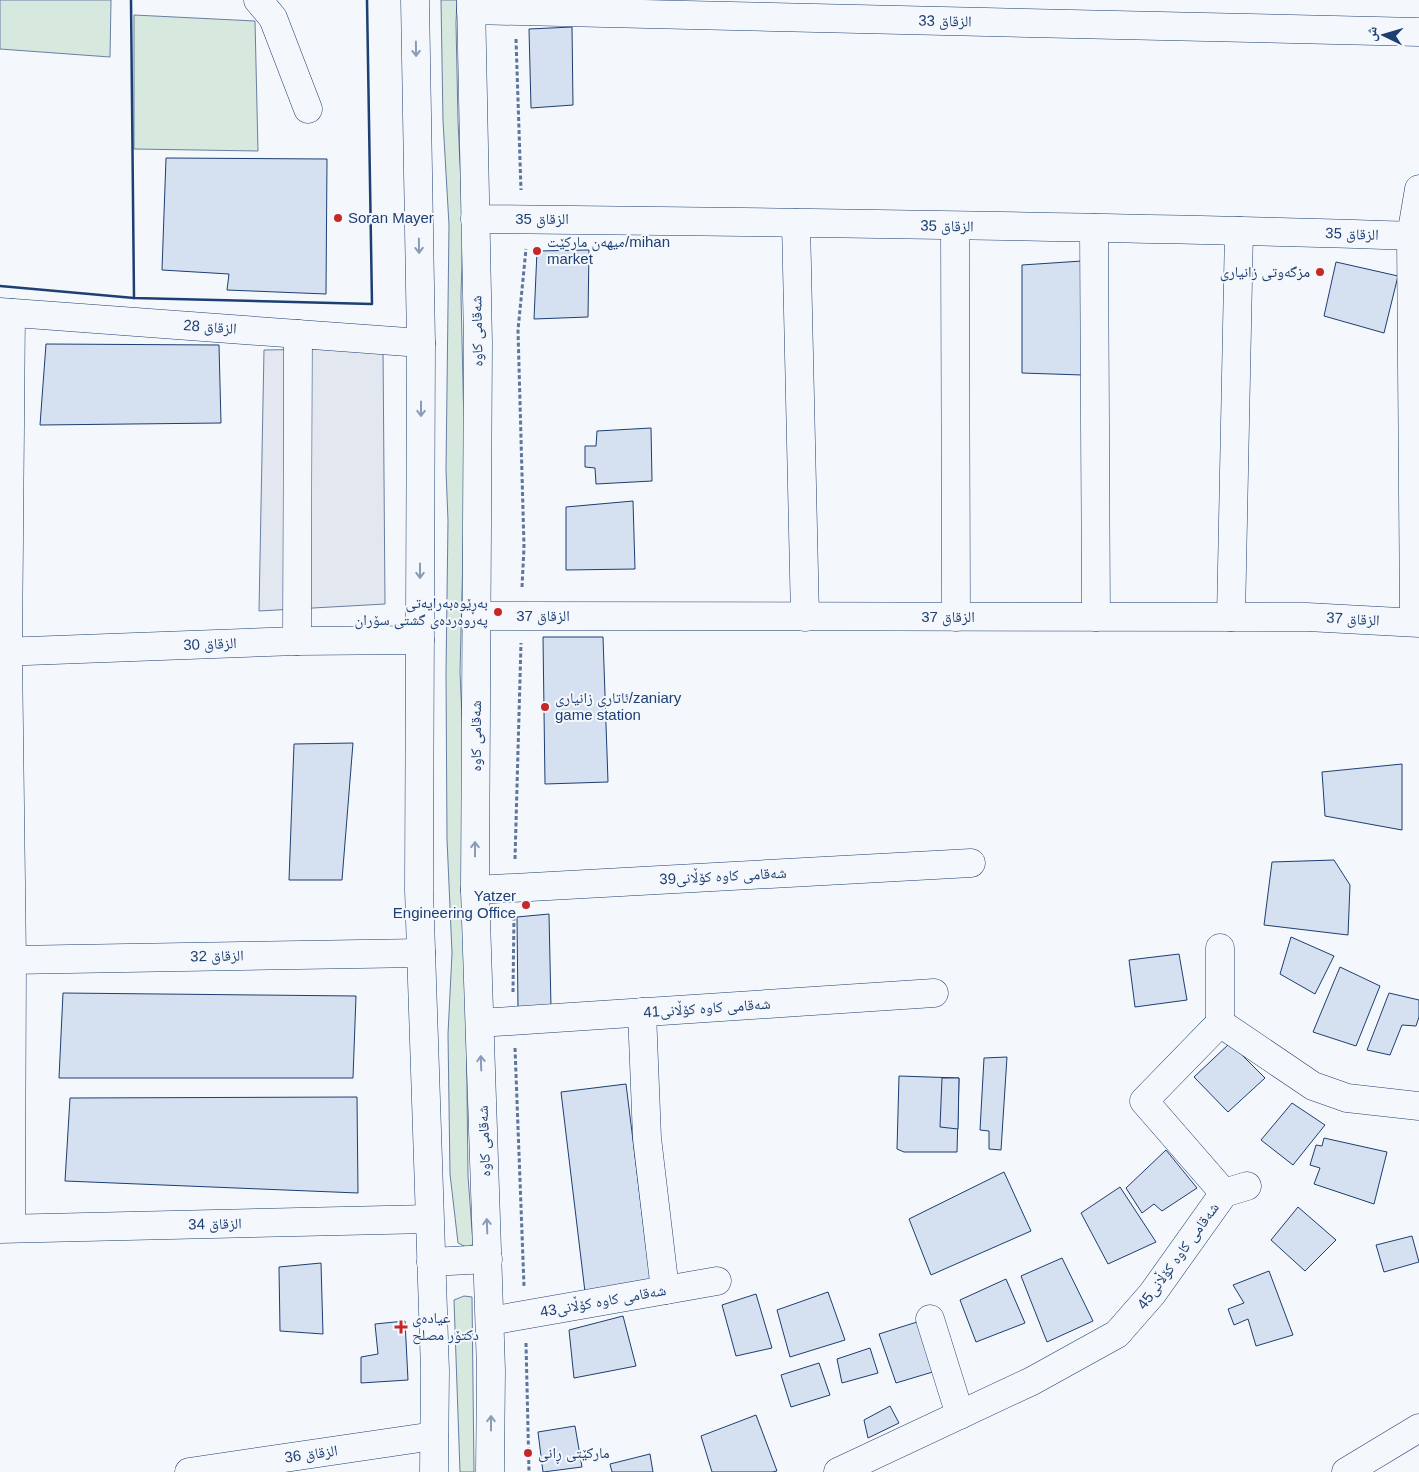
<svg xmlns="http://www.w3.org/2000/svg" width="1419" height="1472" font-family="Helvetica,'Noto Naskh Arabic',sans-serif">
  <style>
    .green { fill: #d7e8df; stroke: #687fa3 }
    .parking { fill: #e3e8f0; stroke: #687fa3 }
    .building { fill: #d5e0f0; stroke: #1d3f73 }
    .lines { fill: none; stroke-linecap: round; stroke-linejoin: round }
    .minor-casing { stroke: #1d3f73; stroke-width: 29 }
    .major-casing { stroke: #1d3f73; stroke-width: 29 }
    .path { stroke: #5e769c; stroke-width: 3; stroke-dasharray: 4 2.5; stroke-linecap: butt }
    .minor { stroke: #f4f7fb; stroke-width: 28 }
    .major { stroke: #f4f7fb; stroke-width: 28 }
    .wall { stroke: #1d3f73; stroke-width: 2.5 }
    .oneway { stroke: #889bb7 }
    .poi-dot { fill: #c62828; stroke: #f4f7fb; stroke-width: 2 }
    .labels { text-anchor: middle; stroke-width: 4; stroke-linejoin: round; paint-order: stroke }
    .street-label { font-size: 15px; fill: #1d3f73; stroke: #f4f7fb }
    .poi-label { font-size: 15px; fill: #1d3f73; stroke: #f4f7fb; text-anchor: start }
  </style>
  <rect width="100%" height="100%" fill="#f4f7fb"/>
  <g class="green">
    <polygon points="0,0 111,0 110,57 0,49"/>
    <polygon points="441,0 457,0 456,23 458,121 463,227 461,295 465,473 460,672 463,741 468,1176 473,1244 468,1248 458,1243 450,1174 448,1034 452,953 447,839 446,672 448,521 446,470 449,225 443,121"/>
    <polygon points="134,15 255,21 258,151 134,149"/>
    <polygon points="464,1296 472,1297 474,1472 460,1472 454,1300"/>
  </g>
  <polygon class="parking" points="383,348 385,604 259,611 264,350"/>
  <g class="building">
    <polygon points="572,27 573,105 531,108 529,29"/>
    <polygon points="166,158 327,159 326,294 227,290 229,274 162,270"/>
    <polygon points="589,250 588,317 534,319 537,251"/>
    <polygon points="1082,261 1082,375 1022,373 1022,265"/>
    <polygon points="1336,262 1398,276 1384,333 1324,316"/>
    <polygon points="46,344 219,345 221,423 40,425"/>
    <polygon points="651,428 652,481 596,484 595,468 585,467 585,446 596,446 597,431"/>
    <polygon points="633,501 635,569 566,570 566,507"/>
    <polygon points="543,637 603,637 608,782 545,784"/>
    <polygon points="353,743 342,880 289,880 294,744"/>
    <polygon points="1402,764 1402,830 1325,816 1322,772"/>
    <polygon points="1334,860 1350,885 1348,935 1264,925 1272,862"/>
    <polygon points="549,914 551,1008 518,1010 517,917"/>
    <polygon points="1291,937 1334,956 1315,994 1280,974"/>
    <polygon points="1179,954 1187,1000 1135,1007 1129,960"/>
    <polygon points="1340,967 1380,986 1356,1046 1313,1032"/>
    <polygon points="63,993 356,996 353,1078 59,1078"/>
    <polygon points="1389,993 1419,1000 1419,1017 1416,1026 1402,1025 1390,1055 1367,1050"/>
    <polygon points="1230,1043 1265,1078 1228,1112 1194,1077"/>
    <polygon points="1007,1057 1001,1150 989,1149 989,1131 980,1130 984,1058"/>
    <polygon points="899,1076 959,1078 957,1152 904,1152 897,1149"/>
    <polygon points="942,1078 959,1078 958,1129 940,1127"/>
    <polygon points="626,1084 651,1285 585,1292 561,1092"/>
    <polygon points="357,1097 358,1193 65,1181 70,1098"/>
    <polygon points="1292,1103 1325,1125 1293,1165 1261,1140"/>
    <polygon points="1324,1138 1387,1152 1374,1204 1314,1184 1320,1168 1310,1165 1316,1145 1322,1146"/>
    <polygon points="1166,1150 1197,1188 1162,1211 1154,1204 1142,1213 1126,1188"/>
    <polygon points="1004,1172 1031,1231 931,1275 909,1219"/>
    <polygon points="1120,1187 1156,1242 1108,1264 1081,1213"/>
    <polygon points="1298,1207 1336,1240 1305,1271 1271,1240"/>
    <polygon points="1412,1236 1419,1262 1384,1272 1376,1245"/>
    <polygon points="1062,1258 1093,1321 1047,1342 1021,1276"/>
    <polygon points="321,1263 323,1334 280,1331 279,1267"/>
    <polygon points="1269,1271 1293,1335 1256,1346 1248,1319 1234,1325 1228,1309 1244,1303 1233,1285"/>
    <polygon points="1006,1279 1025,1323 976,1342 960,1300"/>
    <polygon points="828,1292 845,1340 790,1357 777,1310"/>
    <polygon points="756,1294 772,1348 736,1356 722,1305"/>
    <polygon points="623,1316 636,1366 574,1378 569,1330"/>
    <polygon points="405,1321 408,1380 361,1383 361,1357 378,1354 375,1324"/>
    <polygon points="917,1322 936,1371 896,1383 879,1334"/>
    <polygon points="870,1348 878,1373 842,1383 837,1359"/>
    <polygon points="819,1363 830,1395 791,1407 781,1375"/>
    <polygon points="890,1406 899,1423 868,1438 864,1420"/>
    <polygon points="756,1415 777,1471 772,1472 712,1472 701,1436"/>
    <polygon points="575,1426 582,1467 543,1472 538,1432"/>
    <polygon points="650,1454 653,1472 612,1472 610,1464"/>
  </g>
  <g class="lines">
    <g class="minor-casing">
      <g id="minor">
        <polyline points="258,0 273,18 308,109"/>
        <polyline points="471,10 1419,32"/>
        <path d="M 475,219 C 790,222 1105,226 1419,236"/>
        <polyline points="796,223 805,617"/>
        <polyline points="955,226 956,617"/>
        <polyline points="1094,228 1096,617"/>
        <polyline points="0,312 421,343"/>
        <polyline points="11,313 8,652 12,960 11,1228"/>
        <polyline points="476,616 1307,617 1419,623"/>
        <polyline points="1231,617 1239,231"/>
        <polyline points="1414,622 1411,236 1419,189"/>
        <polyline points="297,641 298,334"/>
        <polyline points="0,652 297,641 420,640"/>
        <polyline points="475,890 971,863"/>
        <polyline points="1220,948 1220,1023"/>
        <polyline points="12,960 421,953"/>
        <polyline points="642,1012 647,1138 665,1290"/>
        <polyline points="480,1023 934,993"/>
        <polyline points="1224,1193 1247,1186"/>
        <polyline points="0,1229 429,1219"/>
        <polyline points="930,1319 960,1415"/>
        <polyline points="490,1321 717,1281"/>
        <polyline points="189,1472 434,1436"/>
        <polyline points="838,1472 1032,1381 1117,1334 1152,1294 1224,1193 1144,1101 1220,1023 1313,1086 1347,1098 1419,1106"/>
        <polyline points="1346,1472 1419,1428"/>
      </g>
    </g>
    <g class="major-casing">
      <g id="major">
        <polyline points="415,0 421,343 419,890 435,1371 434,1472"/>
        <polyline points="471,0 478,343 475,890 491,1370 490,1472"/>
        <polyline points="431,1262 488,1259"/>
      </g>
    </g>
    <g class="path">
      <polyline points="516,39 521,190"/>
      <polyline points="522,587 524,547 518,330 526,249"/>
      <polyline points="515,859 521,643"/>
      <polyline points="513,992 514,915"/>
      <polyline points="515,1048 524,1286"/>
      <polyline points="526,1343 529,1472"/>
    </g>
    <use href="#minor" class="minor"/>
    <use href="#major" class="major"/>
    <g class="wall">
      <polyline points="131,0 134,298"/>
      <polyline points="0,286 134,298 372,304 367,0"/>
    </g>
  </g>
  <defs><path id="oneway-shaft" d="M-6 0H5M1.5-3L5.5 0L1.5 3" fill="none" stroke-width="1.6" stroke-linecap="round" stroke-linejoin="round" transform="scale(1.25)"/></defs>
  <g class="oneway">
    <use href="#oneway-shaft" transform="translate(416 49) rotate(89)"/>
    <use href="#oneway-shaft" transform="translate(419 246) rotate(89)"/>
    <use href="#oneway-shaft" transform="translate(421 409) rotate(90)"/>
    <use href="#oneway-shaft" transform="translate(420 571) rotate(90)"/>
    <use href="#oneway-shaft" transform="translate(475 849) rotate(-90)"/>
    <use href="#oneway-shaft" transform="translate(481 1063) rotate(-92)"/>
    <use href="#oneway-shaft" transform="translate(487 1226) rotate(-92)"/>
    <use href="#oneway-shaft" transform="translate(491 1423) rotate(-90)"/>
  </g>
  <g class="poi-dot">
    <circle cx="338" cy="218" r="5"/>
    <circle cx="537" cy="251" r="5"/>
    <circle cx="1320" cy="272" r="5"/>
    <circle cx="498" cy="612" r="5"/>
    <circle cx="545" cy="707" r="5"/>
    <circle cx="526" cy="905" r="5"/>
    <path d="M398.5 1319.5h5v5h5v5h-5v5h-5v-5h-5v-5h5z"/>
    <circle cx="528" cy="1453" r="5"/>
  </g>
  <g class="labels">
    <g class="street-label">
      <text transform="translate(945 21) rotate(1)" y="5">الزقاق 33</text>
      <text x="542" y="224">الزقاق 35</text>
      <text transform="translate(947 226) rotate(1)" y="5">الزقاق 35</text>
      <text transform="translate(1352 234) rotate(2)" y="5">الزقاق 35</text>
      <text transform="translate(210 327) rotate(4)" y="5">الزقاق 28</text>
      <text transform="translate(477 331) rotate(-91)" y="5">شەقامی کاوە</text>
      <text x="543" y="621">الزقاق 37</text>
      <text x="948" y="622">الزقاق 37</text>
      <text transform="translate(1353 619) rotate(3)" y="5">الزقاق 37</text>
      <text transform="translate(210 644) rotate(-2)" y="5">الزقاق 30</text>
      <text transform="translate(476 736) rotate(-90)" y="5">شەقامی کاوە</text>
      <text transform="translate(723 876) rotate(-3)" y="5">شەقامی کاوە کۆڵانی39</text>
      <text transform="translate(217 956) rotate(-1)" y="5">الزقاق 32</text>
      <text transform="translate(707 1008) rotate(-4)" y="5">شەقامی کاوە کۆڵانی41</text>
      <text transform="translate(484 1141) rotate(-92)" y="5">شەقامی کاوە</text>
      <text transform="translate(215 1224) rotate(-1)" y="5">الزقاق 34</text>
      <text transform="translate(1178 1256) rotate(-54)" y="5">شەقامی کاوە کۆڵانی45</text>
      <text transform="translate(603 1301) rotate(-10)" y="5">شەقامی کاوە کۆڵانی43</text>
      <text transform="translate(311 1454) rotate(-8)" y="5">الزقاق 36</text>
    </g>
    <g class="poi-label">
      <text x="348" y="223">Soran Mayer</text>
      <text x="547" y="247">میهەن مارکێت/mihan<tspan x="547" dy="17">market</tspan></text>
      <text x="1310" y="277" text-anchor="end">مزگەوتی زانیاری</text>
      <text x="488" y="608" text-anchor="end">بەڕێوەبەرایەتی<tspan x="488" dy="17">پەروەردەی گشتی سۆران</tspan></text>
      <text x="555" y="703">ئاتاری زانیاری/zaniary<tspan x="555" dy="17">game station</tspan></text>
      <text x="516" y="901" text-anchor="end">Yatzer<tspan x="516" dy="17">Engineering Office</tspan></text>
      <text x="412" y="1323">عیادەی<tspan x="412" dy="17">دکتۆر مصلح</tspan></text>
      <text x="538" y="1458">مارکێتی ڕانی</text>
    </g>
  </g>
  <g transform="translate(1384 35) rotate(275)" stroke="#f4f7fb" stroke-width="4" paint-order="stroke">
  <path d="M0-4L9 19L0 12L-9 19Z" fill="#1d3f73"/>
  <text y="-8" font-size="14" font-weight="bold" text-anchor="middle" fill="#1d3f73">ش</text>
  </g>
</svg>
